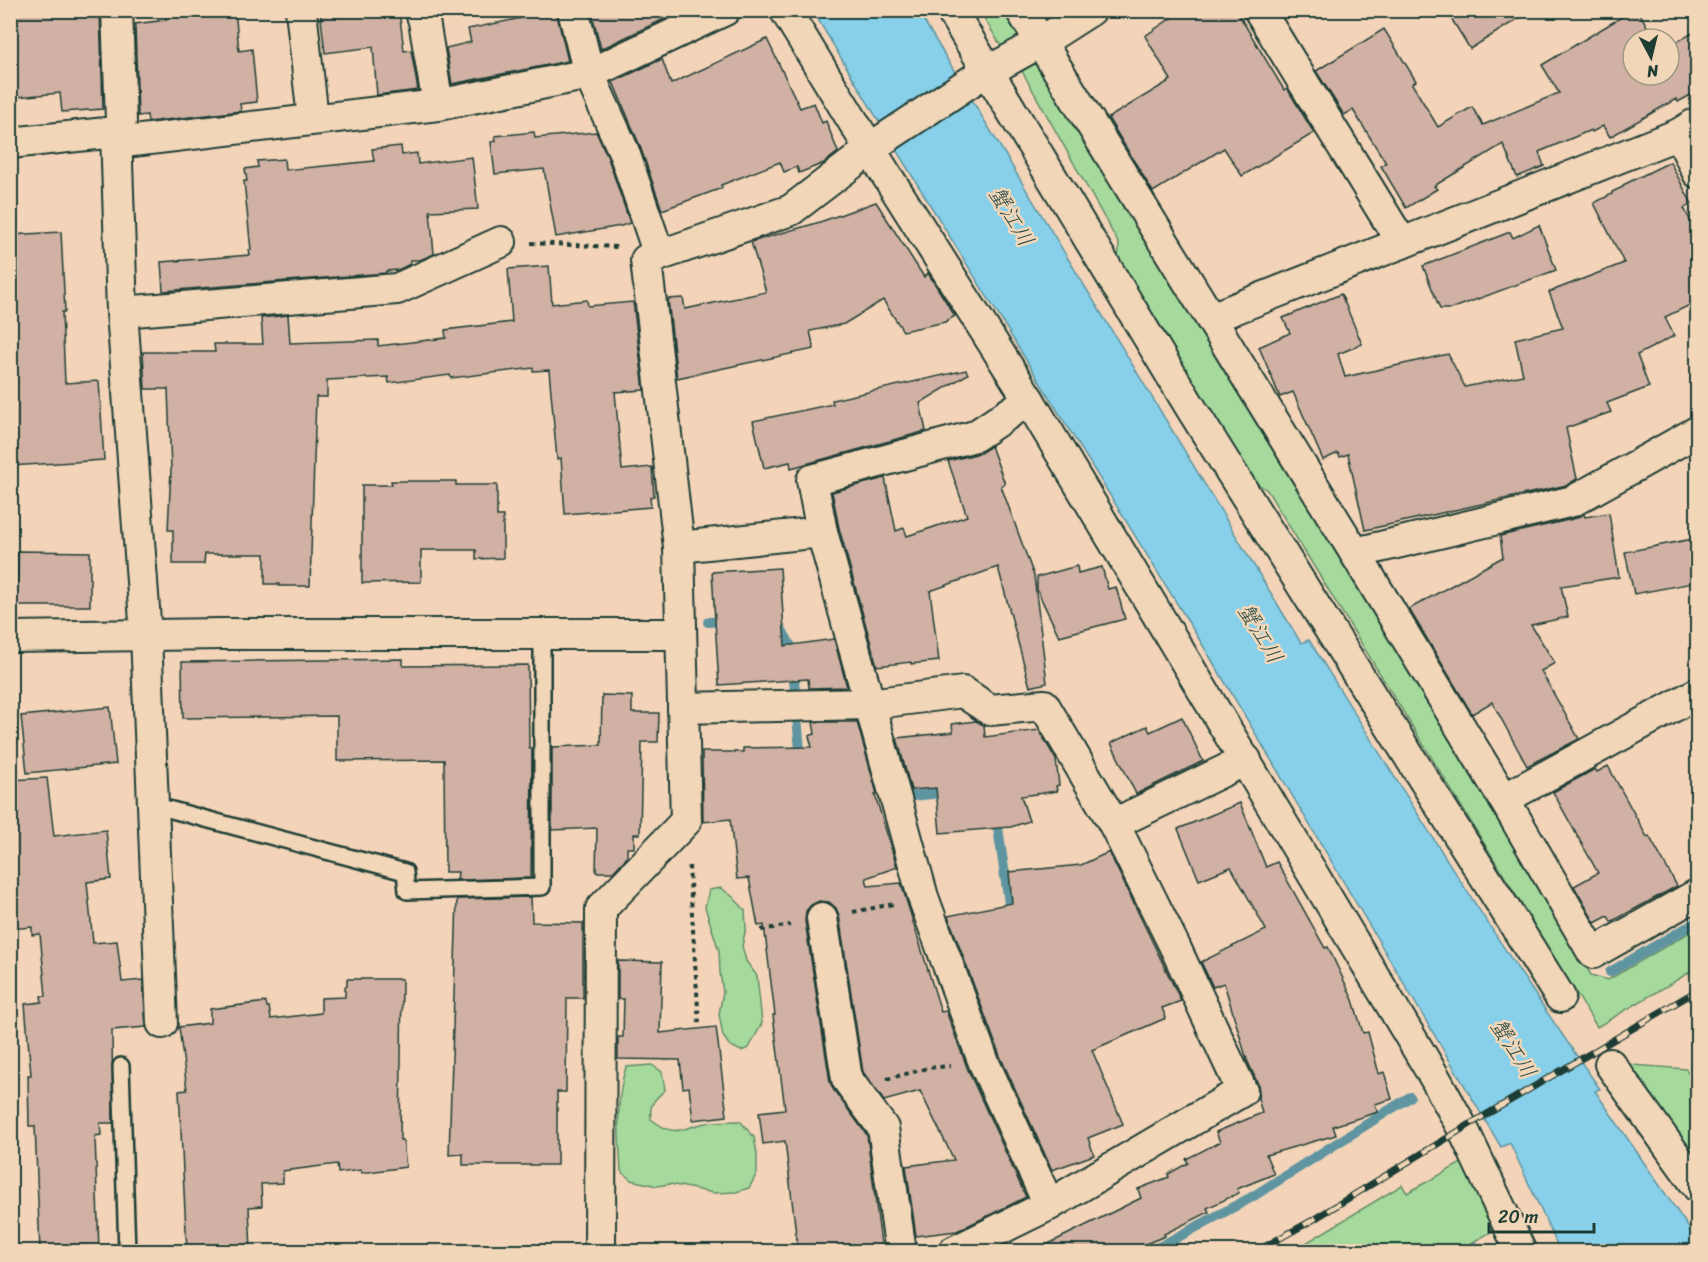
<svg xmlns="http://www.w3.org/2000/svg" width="1708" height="1262" font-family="Sriracha,'Klee One',sans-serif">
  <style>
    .green { fill: #a6da9c; stroke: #628c68; stroke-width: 1.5 }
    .water { fill: #88d0e9; stroke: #5e95a1; stroke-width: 1.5 }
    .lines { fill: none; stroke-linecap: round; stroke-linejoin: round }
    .stream { stroke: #5e95a1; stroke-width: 10 }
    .building { fill: #d1b1a4; stroke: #1f3d34; stroke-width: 1.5 }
    .service-casing { stroke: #1f3d34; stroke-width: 20 }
    .minor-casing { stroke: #1f3d34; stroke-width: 34 }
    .path { stroke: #1f3d34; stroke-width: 4; stroke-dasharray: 4.5 4.5; stroke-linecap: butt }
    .service { stroke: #f2d6b8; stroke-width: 15 }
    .minor { stroke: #f2d6b8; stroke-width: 30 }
    .rail-casing { stroke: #1f3d34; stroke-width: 7 }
    .rail { stroke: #f2d6b8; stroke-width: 4.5; stroke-dasharray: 14; stroke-linecap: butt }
    .labels { text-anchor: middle; stroke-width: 5; stroke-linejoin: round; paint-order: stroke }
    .water-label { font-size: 22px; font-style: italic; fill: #2a4c46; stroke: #f2d6b8 }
  </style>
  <rect width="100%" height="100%" fill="#f3d4b9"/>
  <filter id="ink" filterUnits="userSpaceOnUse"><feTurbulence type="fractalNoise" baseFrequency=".0167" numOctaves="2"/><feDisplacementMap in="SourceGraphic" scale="12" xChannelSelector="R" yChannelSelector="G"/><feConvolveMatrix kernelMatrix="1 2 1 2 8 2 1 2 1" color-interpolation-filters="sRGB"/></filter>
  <g filter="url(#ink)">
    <g class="green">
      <polygon points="980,11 1006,11 1021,35 1002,48"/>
      <polygon points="1032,55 1348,562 1348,571 1591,975 1608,980 1697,928 1697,968 1597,1027 1267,490 1245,475 1118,262 1119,244 1018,64"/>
      <polygon points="721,888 733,897 745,910 746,928 742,946 746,961 757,976 762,1023 749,1048 741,1051 729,1045 723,1036 719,1014 723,992 720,973 719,951 705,907 709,890"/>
      <polygon points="1618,1064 1686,1069 1697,1088 1697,1175"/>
      <path d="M 652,1065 L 662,1072 L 665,1090 C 654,1100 649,1104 651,1119 C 676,1139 680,1128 706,1123 C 718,1121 728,1121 740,1121 L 754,1137 L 757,1154 L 757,1173 L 749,1188 L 736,1192 L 714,1193 L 670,1184 L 657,1186 L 631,1180 L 621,1171 C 619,1136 615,1101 626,1067 Z"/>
      <polygon points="1465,1161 1500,1227 1457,1251 1291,1252 1402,1185 1407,1193"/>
    </g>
    <path class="water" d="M 813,11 L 918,11 L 1301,643 L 1309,640 C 1403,791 1497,943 1600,1089 L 1595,1091 L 1697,1240 L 1697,1251 L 1560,1251 L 1510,1143 L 1501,1147 L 1207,652 L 890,140 Z"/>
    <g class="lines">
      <g class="stream">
        <polyline points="708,622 729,621"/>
        <polyline points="778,623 792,648 795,693"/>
        <polyline points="797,718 801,760"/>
        <polyline points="903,797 950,792"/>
        <polyline points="996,814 1011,917"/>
        <polyline points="1610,972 1698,921"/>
        <polyline points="1150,1252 1252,1197 1410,1097"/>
        <polyline points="1467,1252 1475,1247"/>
      </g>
    </g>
    <g class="building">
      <polygon points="10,10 100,10 103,109 62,112 60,93 17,97"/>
      <polygon points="165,10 235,10 239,51 252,49 257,102 240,104 241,111 148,122 147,115 138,116 135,24 166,20"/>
      <polygon points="320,10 399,10 404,51 411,50 418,90 377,95 373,47 325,53"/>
      <polygon points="591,10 683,10 601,49"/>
      <polygon points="1183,10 1236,10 1284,90 1287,88 1314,133 1242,176 1224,148 1153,192 1108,118 1171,80 1145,36"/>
      <polygon points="1446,10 1532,10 1470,49"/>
      <polygon points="1633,10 1638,10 1654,39 1633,39 1633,75 1669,75 1669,46 1698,30 1698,91 1678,102 1676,99 1610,137 1603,126 1592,132 1591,130 1539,152 1544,166 1517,177 1503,144 1434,186 1437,189 1406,208 1381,166 1386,163 1353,110 1344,115 1316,71 1384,29 1416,81 1412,84 1438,127 1472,107 1483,125 1559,93 1542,65"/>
      <polygon points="556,11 568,61 452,84 446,48 471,42 468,29"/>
      <polygon points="767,39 800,108 814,103 822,123 826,121 838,152 824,163 799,173 797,167 784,172 780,162 721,185 722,188 662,210 640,146 613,82 662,59 671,84"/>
      <polygon points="534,132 535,138 596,132 608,158 630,223 621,226 556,237 544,169 495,174 491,142 496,141 495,136"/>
      <polygon points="401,146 402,155 417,153 418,164 472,157 478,209 430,211 434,254 420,260 410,260 410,264 398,270 386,271 386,273 163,291 161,262 250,255 249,250 251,250 244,181 247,181 245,169 258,167 257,161 284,159 285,170 374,161 372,149"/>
      <polygon points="1670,162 1692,204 1684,208 1698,236 1698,301 1665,317 1674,336 1637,355 1649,387 1607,403 1611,412 1566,428 1577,479 1567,485 1365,530 1348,454 1340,457 1338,453 1323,460 1293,392 1280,397 1259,347 1290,333 1283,318 1341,294 1362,344 1338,354 1345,377 1448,354 1465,387 1523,375 1515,339 1563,328 1549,292 1624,263 1594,203 1612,194 1612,192 1623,187 1623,185"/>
      <polygon points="876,202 924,277 928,273 955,316 945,322 903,331 883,300 844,324 810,331 814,349 677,378 668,299 683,298 685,309 766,292 751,242 820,222"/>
      <polygon points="1539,225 1556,270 1451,309 1440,309 1423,266 1510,232 1513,238"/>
      <polygon points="61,232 65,312 62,312 65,383 99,381 104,460 10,466 10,235"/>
      <polygon points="549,266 552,304 587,300 588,306 633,302 644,390 615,392 622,470 652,467 654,496 650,497 651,507 565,514 561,458 557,459 549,370 533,371 533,368 451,378 450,375 389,383 388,377 327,380 327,397 316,397 310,586 279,586 279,584 265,584 265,554 205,554 204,564 173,564 173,530 168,530 171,470 168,389 145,389 143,352 215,352 214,344 263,344 261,318 288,315 290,343 378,340 378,346 446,338 445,330 512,322 508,269"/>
      <polygon points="966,370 968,374 920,403 926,431 791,468 790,462 764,468 753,421 833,404 832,400"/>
      <polygon points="991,446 1005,484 1001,486 1034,576 1047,683 1030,687 998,567 930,591 939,661 911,664 911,662 877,666 839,528 832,492 885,478 896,531 904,528 907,536 967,516 948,461 980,453"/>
      <polygon points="391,481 456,481 456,485 497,485 497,516 503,516 503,558 476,559 476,550 421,550 421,582 362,583 362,485 392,485"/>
      <polygon points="1609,513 1619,577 1561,586 1568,617 1531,625 1555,663 1541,671 1579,739 1527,766 1492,702 1472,714 1409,609 1503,557 1500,536 1577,518 1584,514 1585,517"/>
      <polygon points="1698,538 1698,582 1634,594 1625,552"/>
      <polygon points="18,551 90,552 90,606 17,606"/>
      <polygon points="1077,566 1078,573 1102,567 1108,589 1116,587 1125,619 1059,636 1037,590 1037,577"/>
      <polygon points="780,568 785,646 834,639 847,687 809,688 808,679 719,685 712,572"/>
      <polygon points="403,659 403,666 528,665 529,748 532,748 531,878 457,880 458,872 445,872 444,760 337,761 337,716 183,718 182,662"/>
      <polygon points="602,695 632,696 632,713 659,713 658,742 642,742 640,834 634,834 634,848 627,848 627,857 613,872 596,872 597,828 552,830 552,747 601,745"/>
      <polygon points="110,707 116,764 27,773 21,716"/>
      <polygon points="1182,717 1203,761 1136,794 1111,743 1147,726 1150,732"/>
      <polygon points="976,721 984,725 985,737 1039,730 1056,760 1059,785 1056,786 1057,791 1021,796 1029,821 1011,827 940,833 936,788 911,790 897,738 953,732 952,724"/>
      <polygon points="813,722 857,722 877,794 875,795 897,867 866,878 868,886 901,883 941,1012 946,1011 968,1070 1026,1197 957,1231 916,1236 906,1166 954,1160 920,1091 884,1101 863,1072 839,915 836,908 829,902 819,901 811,905 806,911 805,921 830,1082 833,1089 867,1135 882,1251 798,1251 785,1141 763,1144 759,1112 785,1109 773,1015 775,1015 764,925 758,926 749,878 737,879 730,819 703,822 702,752 743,752 743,748 812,747 809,736 815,734"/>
      <polygon points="1608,766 1647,837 1649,836 1677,886 1611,922 1608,916 1595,923 1574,886 1598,873 1553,792 1595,769 1597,772"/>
      <polygon points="47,778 54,836 106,830 111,879 87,882 93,943 117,941 122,982 143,980 146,1027 112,1030 113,1123 100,1123 101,1135 95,1136 99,1251 40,1251 35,1126 29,1126 28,1075 31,1075 25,1004 42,1002 41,996 46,996 40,934 32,935 32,927 10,929 10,780"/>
      <polygon points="1240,803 1266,867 1277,862 1325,948 1328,947 1353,1000 1363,1033 1368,1032 1379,1074 1384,1072 1392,1099 1375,1104 1378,1112 1333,1126 1336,1135 1266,1155 1274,1174 1237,1189 1239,1193 1207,1208 1209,1212 1164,1234 1165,1236 1128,1251 1034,1251 1141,1198 1138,1189 1169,1177 1168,1174 1188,1163 1186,1159 1220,1142 1216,1132 1262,1113 1258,1098 1259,1091 1258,1084 1247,1060 1224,983 1213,987 1201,962 1266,930 1231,867 1199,880 1178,829"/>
      <polygon points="1109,852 1181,1001 1162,1008 1166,1018 1092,1050 1123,1124 1088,1138 1094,1155 1052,1170 1000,1056 948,916 1012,903 1009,872 1081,865"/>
      <polygon points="531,897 532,922 583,923 583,998 567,998 566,1092 557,1092 557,1165 463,1165 463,1154 449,1155 457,899"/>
      <polygon points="618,961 662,962 660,1033 716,1027 727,1116 693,1120 689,1087 683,1088 680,1060 618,1059 618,1037 623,1037 624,999 618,999"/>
      <polygon points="347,979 402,979 400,1140 403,1140 406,1167 361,1173 361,1170 338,1173 337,1164 283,1171 283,1183 261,1184 262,1206 249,1207 251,1251 187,1251 179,1091 187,1090 179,1027 210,1023 210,1009 266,1002 267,1007 269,1007 271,1019 321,1013 321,998 345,997 345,987 347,986"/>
    </g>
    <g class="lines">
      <g class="service-casing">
        <g id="service">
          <polyline points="153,805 405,872 407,891 542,887 542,634"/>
          <polyline points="121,1066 127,1252"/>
        </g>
      </g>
      <g class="minor-casing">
        <g id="minor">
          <polyline points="117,10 121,121 116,132 122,312 146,635 162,1023"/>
          <polyline points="301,10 313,119"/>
          <polyline points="420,10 424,21 438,105"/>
          <polyline points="573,10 589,74 725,10"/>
          <polyline points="785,10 870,149 1029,400 1435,1078 1463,1129 1521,1252"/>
          <polyline points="951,10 1191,408 1560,997"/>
          <polyline points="1021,10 1355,553 1504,799 1593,953 1698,894"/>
          <polyline points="1259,10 1402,243"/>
          <polyline points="1679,134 1698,173"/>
          <polyline points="10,143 116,132"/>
          <polyline points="116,143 438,105 589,74 624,152 659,255"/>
          <polyline points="122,312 397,289 501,242"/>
          <polyline points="1211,318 1679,134 1698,122"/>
          <polyline points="822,532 812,480 975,436 1029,400"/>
          <polyline points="679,547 822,532 923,897 984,1063 1049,1205"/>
          <polyline points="1355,553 1573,501 1698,431"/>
          <polyline points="10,637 221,634 681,634"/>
          <polyline points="683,708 869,704 963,692 990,710 1044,705 1114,824 1246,760"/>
          <polyline points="1504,799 1698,693"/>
          <polyline points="822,918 847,1079 883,1128 901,1252"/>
          <polyline points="1610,1064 1698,1187"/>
          <polyline points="600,1252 601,909 686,821 679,547 646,260 791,210 884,139 976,78 1041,42 1091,10"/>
          <polyline points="953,1252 1049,1205 1242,1091 1175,947 1114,824"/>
        </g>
      </g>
      <g class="path">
        <polyline points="531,243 617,247"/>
        <polyline points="689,866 699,1024"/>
        <polyline points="853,912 893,904"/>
        <polyline points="761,930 790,925"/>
        <polyline points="887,1079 928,1068 950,1066"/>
      </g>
      <use href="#service" class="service"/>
      <use href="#minor" class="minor"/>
      <g class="rail-casing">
        <polyline id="rail" points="1255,1252 1311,1221 1472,1123 1698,990"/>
      </g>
      <use href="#rail" class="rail"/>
    </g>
  </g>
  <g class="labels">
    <g class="water-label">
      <text transform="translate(1012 216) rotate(59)" y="8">蟹江川</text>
      <text transform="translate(1261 633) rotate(59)" y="8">蟹江川</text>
      <text transform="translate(1514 1048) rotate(58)" y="8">蟹江川</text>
    </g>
  </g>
  <rect width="1708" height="1262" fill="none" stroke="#f2d6b8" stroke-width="36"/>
  <rect x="18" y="18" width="1672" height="1226" fill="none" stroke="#1f3d34" stroke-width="2" filter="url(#ink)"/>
  <g transform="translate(1651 57) rotate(173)"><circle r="28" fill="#f2d6b8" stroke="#9e9983" stroke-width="1.5"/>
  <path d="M0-4.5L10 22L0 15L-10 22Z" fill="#1f3d34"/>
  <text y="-9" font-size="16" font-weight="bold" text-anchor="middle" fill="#1f3d34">N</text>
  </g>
  <path d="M1489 1223v9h105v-9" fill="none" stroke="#1f3d34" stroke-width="3"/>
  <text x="1498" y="1223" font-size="18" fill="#1f3d34" stroke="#f2d6b8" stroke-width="4.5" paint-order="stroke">20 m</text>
</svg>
